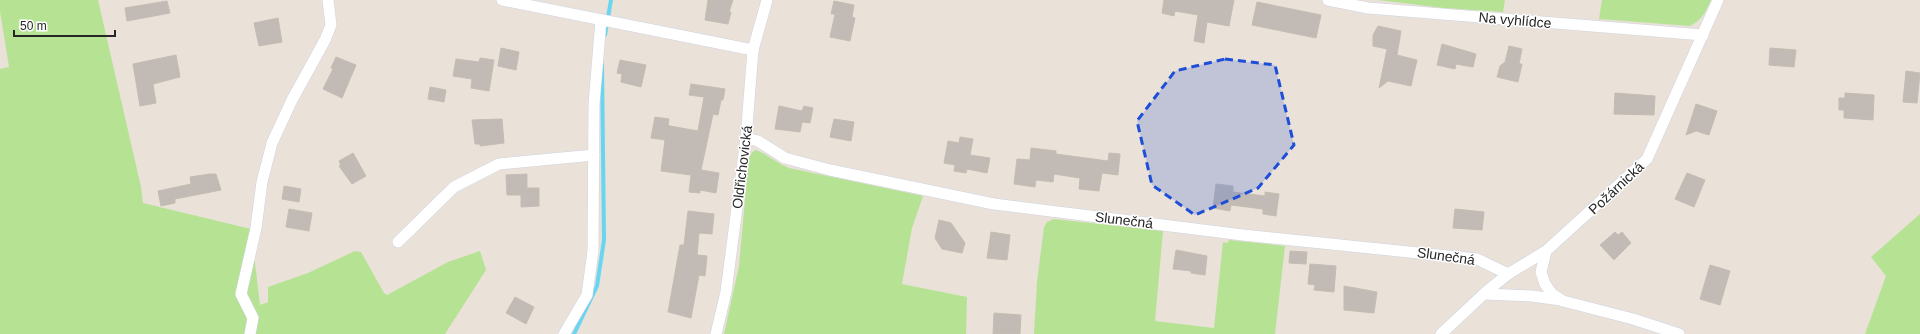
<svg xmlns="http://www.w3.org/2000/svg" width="1920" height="334" font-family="Arial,sans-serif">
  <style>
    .green { fill: #b5e393 }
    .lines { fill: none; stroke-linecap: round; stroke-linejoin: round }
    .stream { stroke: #68d6f0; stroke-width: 4 }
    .building { fill: #c2bbb5; stroke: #c5bdb2 }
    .street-casing { stroke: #ced3e1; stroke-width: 12 }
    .street { stroke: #fff; stroke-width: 11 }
    .marked { fill: #1d4ed8; fill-opacity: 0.2; stroke: #1d4ed8; stroke-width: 3; stroke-dasharray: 8 5; stroke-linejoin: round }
    .labels { text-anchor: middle; stroke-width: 3; stroke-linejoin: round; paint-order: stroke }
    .street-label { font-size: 14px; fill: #272727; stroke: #fff }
  </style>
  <rect width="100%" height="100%" fill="#eae1d8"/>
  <g class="green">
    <polygon points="0,0 98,0 141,187 143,203 251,229 260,305 268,302 268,287 308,273 355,251 361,252 384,293 387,295 448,262 480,251 486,270 445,334 0,334 0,69 9,67 0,11"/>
    <polygon points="1378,0 1505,0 1503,12 1444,8"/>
    <path d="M 1602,0 L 1711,0 C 1706,11 1702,20 1690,26 L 1599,19 Z"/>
    <path d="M 755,150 C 762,151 778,164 789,168 L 923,196 L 912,228 L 902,284 L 967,297 L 966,334 L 724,334 L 739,266 L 749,156 Z"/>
    <polygon points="1920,214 1920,334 1865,334 1886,276 1871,257"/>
    <polygon points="1054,219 1163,231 1155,321 1214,328 1223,242 1228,243 1229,240 1285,246 1275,334 1034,334 1037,282 1044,227 1047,222"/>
  </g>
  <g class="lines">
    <g class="stream">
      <polyline points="605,35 611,0"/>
      <polyline points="574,334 597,286 604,240 602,64"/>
    </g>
  </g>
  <g class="building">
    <polygon points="708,0 733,0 729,12 731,12 728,24 705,20"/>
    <polygon points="1164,0 1234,0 1229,26 1207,22 1204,43 1194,41 1198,15 1175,11 1174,16 1162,13"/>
    <polygon points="167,1 170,13 127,21 125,8"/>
    <polygon points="834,1 854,5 852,17 855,18 850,41 830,37 835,14 831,14"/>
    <polygon points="1257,2 1321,15 1316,38 1252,25"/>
    <polygon points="278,18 282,42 259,46 254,23"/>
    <polygon points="1378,26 1401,31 1397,55 1417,60 1411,86 1388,81 1379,88 1387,49 1373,46 1373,35"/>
    <polygon points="1442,44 1476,54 1473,67 1456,64 1455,69 1437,65"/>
    <polygon points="1509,46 1522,49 1519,64 1522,64 1518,82 1497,77 1500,66 1505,62"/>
    <polygon points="501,48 519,52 516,70 498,66"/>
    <polygon points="1770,48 1796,50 1794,67 1769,65"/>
    <polygon points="176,55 180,77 153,84 156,103 140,106 133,64"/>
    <polygon points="336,57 356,65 342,98 323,89 333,69 331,68"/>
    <polygon points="480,58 494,60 489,91 471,88 472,79 453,76 456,59 479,62"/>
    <polygon points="620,60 646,65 641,87 621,82 622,74 617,73"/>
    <polygon points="1906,71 1920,73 1917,103 1903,102"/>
    <polygon points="691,84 725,89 723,100 721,100 718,115 713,114 701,170 719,173 716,193 700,190 700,193 689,192 691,175 661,171 665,140 651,138 655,117 669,119 668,125 670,126 698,131 704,97 689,95"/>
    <polygon points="430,87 446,90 444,102 428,99"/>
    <polygon points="1615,93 1655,96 1654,115 1614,114"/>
    <polygon points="1845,93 1874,95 1873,120 1844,118 1844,110 1839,110 1839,98 1845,98"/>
    <polygon points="1696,104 1717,111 1709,135 1696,131 1686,135"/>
    <polygon points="779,106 802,111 804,106 813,108 810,123 802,122 800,132 775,129"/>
    <polygon points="502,119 504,143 480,146 480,144 475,144 472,120"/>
    <polygon points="834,119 854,122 851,141 830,137"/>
    <polygon points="960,137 973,139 970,155 990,158 987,173 967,169 966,173 954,171 955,165 944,163 948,141 959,143"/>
    <polygon points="1031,148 1056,151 1056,154 1108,161 1109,153 1120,154 1118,175 1102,173 1099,191 1079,189 1080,178 1054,174 1053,182 1036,180 1035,187 1014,184 1017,159 1030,160"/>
    <polygon points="353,153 366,176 352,184 339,166 341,165 339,161"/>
    <polygon points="1687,173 1705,180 1694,207 1675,199"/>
    <polygon points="210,174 216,174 221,190 175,199 175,203 161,206 158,191 191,184 190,177"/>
    <polygon points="527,174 527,188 539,188 539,206 521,207 521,195 507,195 506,175"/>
    <polygon points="1216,184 1233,186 1233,192 1265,196 1265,192 1279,194 1276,216 1263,214 1263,209 1231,205 1230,211 1213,208"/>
    <polygon points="284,186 301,189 299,202 282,199"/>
    <polygon points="289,209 312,213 309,231 286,227"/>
    <polygon points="1455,209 1484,212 1482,230 1453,228"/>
    <polygon points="688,211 714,214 712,234 699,233 697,255 707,256 705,276 699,275 691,318 668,312 680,245 684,245"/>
    <polygon points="939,220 951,223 965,243 962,253 942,249 935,238"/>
    <polygon points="991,232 1010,235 1007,260 987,258"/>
    <polygon points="1615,232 1618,235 1622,232 1631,243 1614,260 1600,245"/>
    <polygon points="1176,250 1207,256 1205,275 1191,273 1191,271 1173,269"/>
    <polygon points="1290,251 1307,252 1306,264 1289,263"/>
    <polygon points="1310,264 1336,266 1334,292 1314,290 1315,285 1308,284"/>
    <polygon points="1710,265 1730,271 1720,305 1700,299"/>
    <polygon points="1344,286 1377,292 1374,313 1344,310"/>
    <polygon points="515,297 534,307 526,324 506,313"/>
    <polygon points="994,313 1021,315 1020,334 993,334"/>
  </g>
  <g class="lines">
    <g class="street-casing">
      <g id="street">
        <polyline points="502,0 753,50"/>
        <polyline points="1328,0 1368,8 1703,35"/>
        <polyline points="746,138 758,141 785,158 830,170 994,204 1243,235 1477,259 1508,274"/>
        <polyline points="398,242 454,187 499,164 594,155"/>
        <polyline points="1546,251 1541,272 1545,284 1552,294 1563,301 1633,319 1679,334"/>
        <polyline points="1485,294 1532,296 1561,300"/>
        <polyline points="250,334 253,318 241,294 256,228 262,182 272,143 292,100 325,40 331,25 328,0"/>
        <polyline points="564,334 587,295 593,251 594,104 601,20"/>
        <polyline points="716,334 726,292 746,138 753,50 767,0"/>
        <polyline points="1441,334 1487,291 1508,274 1546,251 1647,159 1718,0"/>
      </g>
    </g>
    <use href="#street" class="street"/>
  </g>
  <path class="marked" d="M 1225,59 L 1275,65 L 1294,145 L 1258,188 L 1195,215 L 1152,185 L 1137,121 L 1175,71 Z"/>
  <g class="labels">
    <g class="street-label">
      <text transform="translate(1515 20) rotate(5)" y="5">Na vyhlídce</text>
      <text transform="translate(742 167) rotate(-83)" y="5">Oldřichovická</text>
      <text transform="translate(1616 188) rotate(-43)" y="5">Požárnická</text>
      <text transform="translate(1124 220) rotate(7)" y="5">Slunečná</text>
      <text transform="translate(1446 256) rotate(8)" y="5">Slunečná</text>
    </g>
  </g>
  <path d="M14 30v6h101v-6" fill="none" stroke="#272727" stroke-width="2"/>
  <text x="20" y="30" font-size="12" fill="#272727" stroke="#ffffff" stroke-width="3" paint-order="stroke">50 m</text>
</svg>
